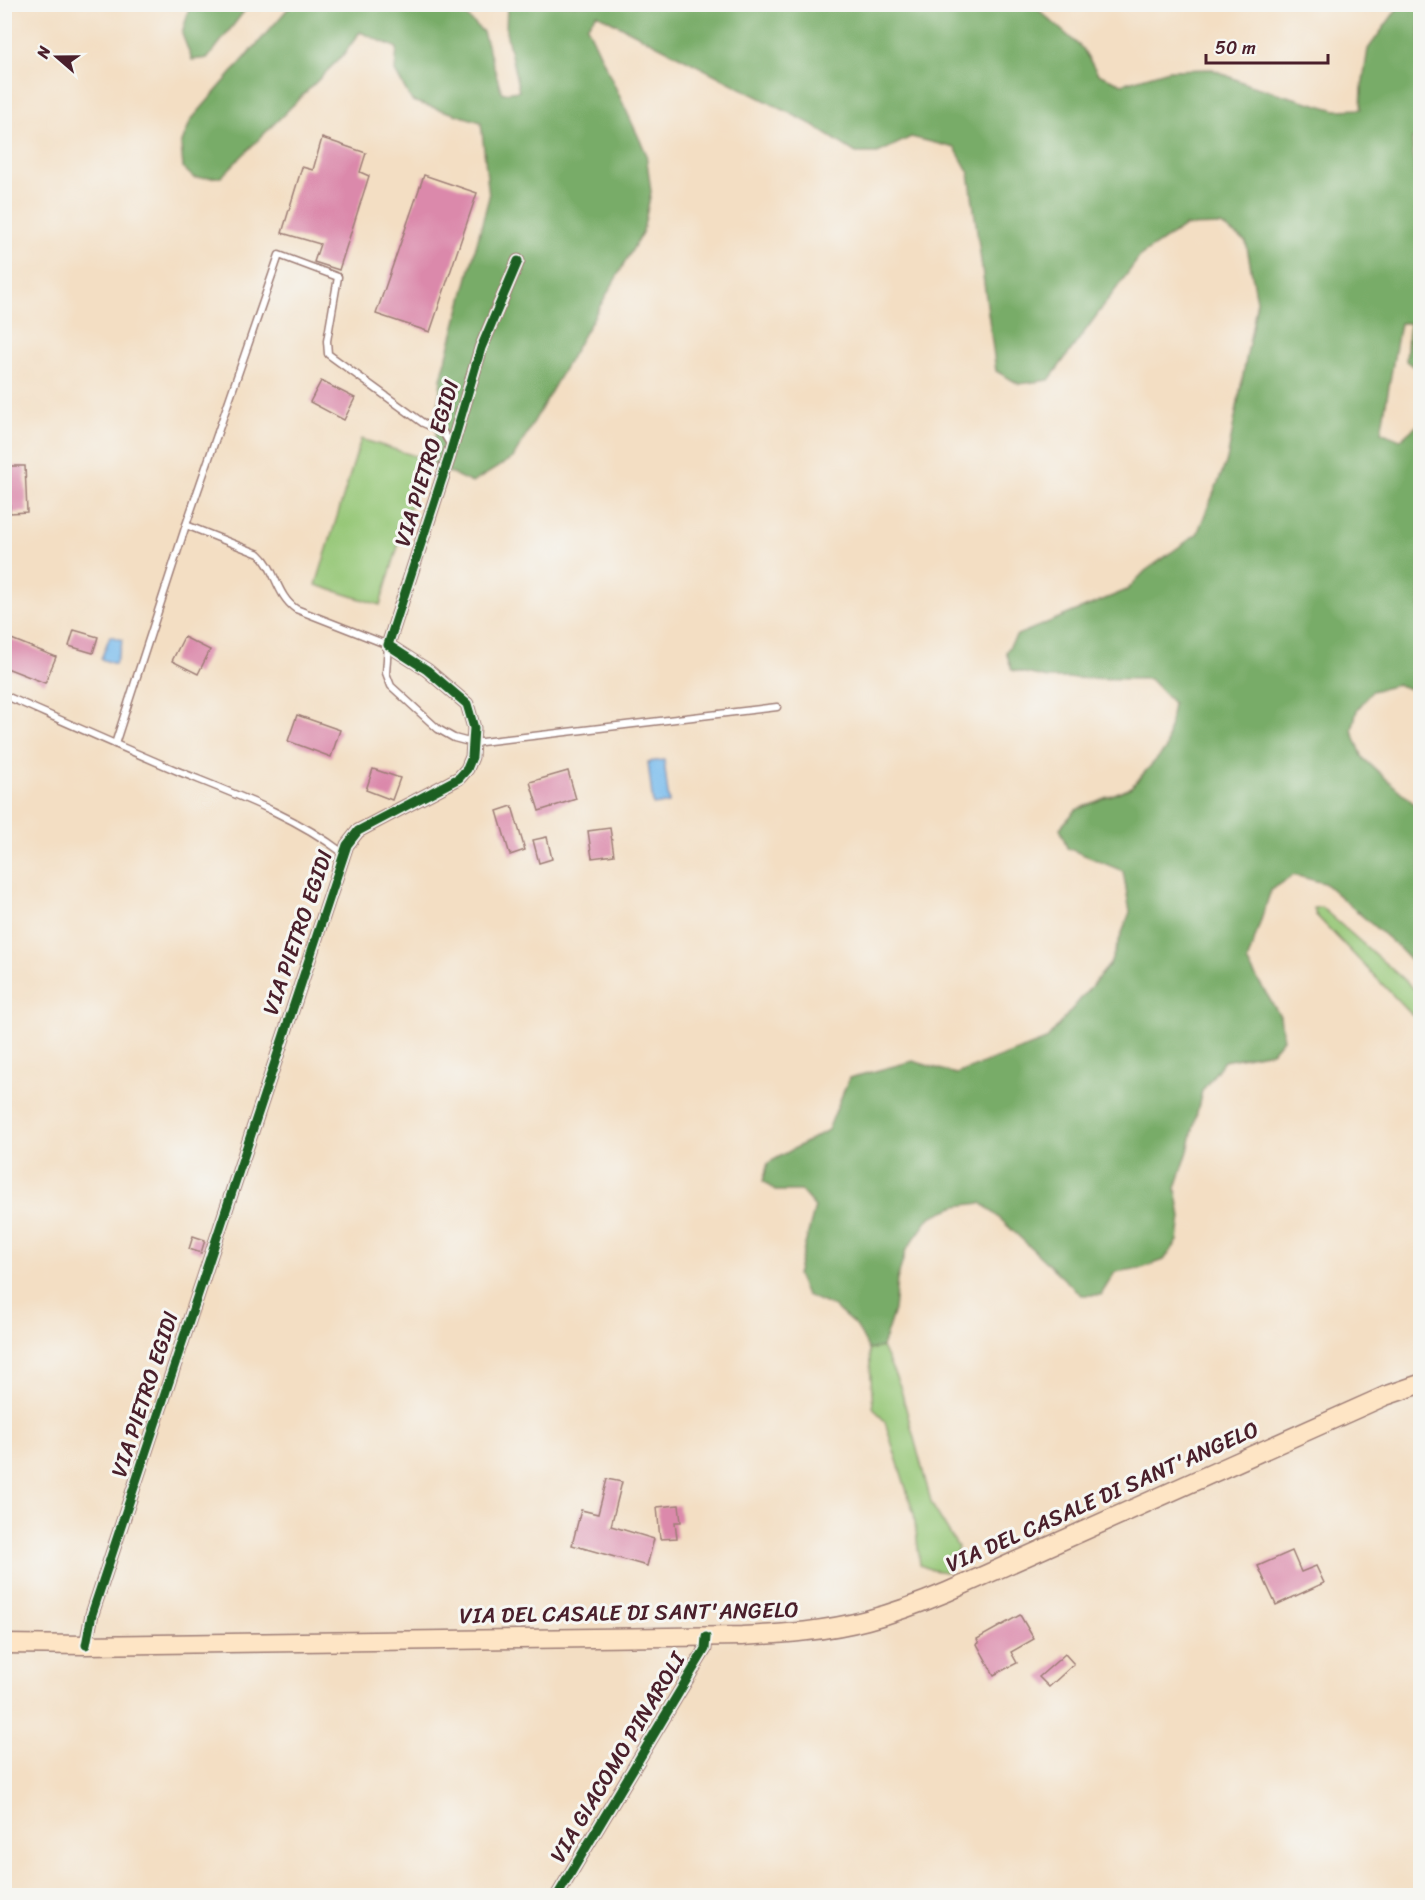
<svg xmlns="http://www.w3.org/2000/svg" width="1425" height="1900" font-family="Sriracha,sans-serif">
  <style>
    .green { fill: #96c777; stroke: #707351; stroke-width: 1.5 }
    .forest { fill: #78ac68; stroke: #61664a; stroke-width: 1.5 }
    .water { fill: #76baec; stroke: #606c8c; stroke-width: 1.5 }
    .building { fill: #db89ab }
    .lines { fill: none; stroke-linecap: round; stroke-linejoin: round }
    .service-casing { stroke: #9e7e77; stroke-width: 9 }
    .minor-casing { stroke: #9e7e77; stroke-width: 15 }
    .secondary-casing { stroke: #9e7e77; stroke-width: 21 }
    .service { stroke: #fff; stroke-width: 6 }
    .minor { stroke: #fff; stroke-width: 12 }
    .secondary { stroke: #fee5c5; stroke-width: 18 }
    .cycleway-casing { stroke: #f6f6f2; stroke-width: 13 }
    .cycleway { stroke: #1b5e20; stroke-width: 9 }
    .labels { text-anchor: middle; stroke-width: 6; stroke-linejoin: round; paint-order: stroke }
    .street-label { font-size: 22px; fill: #4a1f2b; stroke: #f6f6f2 }
  </style>
  <rect width="100%" height="100%" fill="#f6f6f2"/>
  <filter id="ink" filterUnits="userSpaceOnUse"><feTurbulence type="fractalNoise" baseFrequency=".0167" numOctaves="2"/><feDisplacementMap in="SourceGraphic" scale="12" xChannelSelector="R" yChannelSelector="G"/><feConvolveMatrix kernelMatrix="1 2 1 2 8 2 1 2 1" color-interpolation-filters="sRGB"/></filter>
  <filter id="wash" filterUnits="userSpaceOnUse"><feTurbulence type="fractalNoise" baseFrequency=".008" numOctaves="4" result="noise"/><feDisplacementMap in="SourceGraphic" scale="24" xChannelSelector="R" yChannelSelector="G"/><feGaussianBlur stdDeviation="1.35" result="paint"/><feColorMatrix in="noise" values="0 0 0 0 0 0 0 0 0 0 0 0 0 0 0 0 0 1.4 0 .05"/><feComposite in="paint" operator="in"/></filter>
  <g filter="url(#wash)">
    <rect width="100%" height="100%" fill="#f3dec3"/>
    <g class="green">
      <polygon points="361,439 425,459 380,605 316,585"/>
      <polygon points="1321,907 1420,994 1420,1021 1409,1012 1316,915 1314,908"/>
      <polygon points="882,1347 900,1386 932,1505 958,1547 953,1564 946,1572 932,1570 920,1565 914,1514 885,1422 873,1407 869,1350"/>
    </g>
    <g class="forest">
      <polygon points="438,4 443,12 450,5 455,5 483,32 502,93 519,91 506,32 507,5 1033,5 1083,49 1098,74 1122,84 1169,70 1212,69 1249,85 1336,110 1361,109 1362,87 1368,49 1400,5 1420,5 1420,85 1416,91 1420,100 1420,138 1412,139 1420,223 1420,372 1406,361 1409,323 1400,323 1381,432 1400,440 1420,423 1420,692 1398,685 1372,691 1357,710 1352,730 1363,758 1420,809 1420,970 1398,947 1324,883 1294,875 1271,890 1247,962 1280,1016 1283,1039 1272,1052 1224,1061 1202,1091 1188,1151 1176,1188 1181,1217 1178,1241 1164,1260 1142,1268 1115,1272 1101,1295 1081,1295 996,1215 981,1203 956,1206 930,1217 906,1250 897,1280 894,1310 882,1347 869,1350 857,1327 834,1307 806,1295 797,1275 815,1207 801,1191 775,1191 763,1181 768,1163 828,1130 849,1078 913,1061 956,1074 1046,1040 1110,964 1130,912 1123,871 1067,848 1060,828 1076,810 1131,787 1166,749 1173,703 1150,679 1048,678 1012,670 1006,652 1017,635 1127,590 1145,571 1197,534 1227,460 1257,301 1246,242 1221,225 1185,226 1141,255 1049,380 1019,384 996,371 969,173 955,148 911,137 878,153 856,153 809,123 597,14 587,26 646,153 651,192 643,231 513,458 472,483 433,465 441,379 489,197 481,122 412,101 395,71 397,48 360,32 344,54 221,177 194,178 183,168 181,145 191,120 291,5"/>
      <polygon points="190,5 190,4 249,5 208,58 192,60 182,34"/>
    </g>
    <g class="water">
      <polygon points="110,636 123,640 115,664 101,659"/>
      <polygon points="664,760 669,803 653,805 648,762"/>
    </g>
    <g id="blocks">
      <g class="building">
        <polygon points="322,138 366,153 360,172 369,176 339,270 314,262 320,244 282,233 302,167 313,170"/>
        <polygon points="424,175 477,193 430,332 376,314"/>
        <polygon points="321,381 355,398 344,420 310,402"/>
        <polygon points="9,466 25,466 27,512 10,513"/>
        <polygon points="74,630 98,637 93,653 69,646"/>
        <polygon points="4,636 56,657 45,683 4,667"/>
        <polygon points="184,637 210,650 198,674 172,661"/>
        <polygon points="297,715 340,730 331,757 288,741"/>
        <polygon points="373,769 400,778 392,800 366,790"/>
        <polygon points="568,771 576,799 539,811 530,782"/>
        <polygon points="512,806 525,850 510,855 497,811"/>
        <polygon points="610,828 614,855 592,858 588,831"/>
        <polygon points="547,837 552,859 539,863 533,840"/>
        <polygon points="193,1236 205,1240 201,1253 189,1249"/>
        <polygon points="607,1479 622,1482 611,1526 654,1539 647,1566 572,1545 581,1510 598,1514"/>
        <polygon points="679,1505 681,1522 675,1522 677,1538 660,1539 657,1507"/>
        <polygon points="1292,1551 1301,1572 1316,1566 1324,1583 1276,1605 1258,1566"/>
        <polygon points="1020,1615 1034,1639 1011,1652 1017,1663 994,1675 977,1644 979,1643 977,1639"/>
        <polygon points="1065,1654 1074,1664 1049,1687 1039,1677"/>
      </g>
    </g>
  </g>
  <g filter="url(#ink)">
    <use href="#blocks" fill-opacity="0" stroke="#9e7e77" stroke-width="1.5"/>
    <g class="lines">
      <g class="service-casing">
        <g id="service">
          <path d="M 186,525 L 259,554 C 276,569 276,595 296,609 L 388,645 L 386,673 L 391,686 L 438,729 L 454,738 L 473,743 L 777,707"/>
          <path d="M 4,695 C 63,721 121,747 180,772 C 237,795 295,816 343,853"/>
          <polyline points="115,744 186,525 279,255 338,277 327,341 328,354 423,423 443,432 451,446"/>
        </g>
      </g>
      <g class="minor-casing">
        <g id="minor">
          <polyline points="86,1645 92,1614 347,845 358,831 459,778 467,769 472,757 474,728 467,704 427,670 388,645 449,457 481,348 518,261"/>
          <polyline points="557,1896 705,1649 706,1637"/>
        </g>
      </g>
      <g class="secondary-casing">
        <path id="secondary" d="M 4,1644 L 86,1645 L 742,1636 C 784,1634 826,1631 867,1620 C 894,1613 921,1603 947,1592 L 1385,1396 L 1420,1384"/>
      </g>
      <use href="#service" class="service"/>
      <use href="#minor" class="minor"/>
      <use href="#secondary" class="secondary"/>
      <g class="cycleway-casing">
        <g id="cycleway">
          <polyline points="86,1645 92,1614 347,845 358,831 459,778 467,769 472,757 474,728 467,704 427,670 388,645 449,457 481,348 518,261"/>
          <polyline points="557,1896 705,1649 706,1637"/>
        </g>
      </g>
      <use href="#cycleway" class="cycleway"/>
    </g>
  </g>
  <g class="labels">
    <g class="street-label">
      <text transform="translate(426 463) rotate(-73)" y="8">VIA PIETRO EGIDI</text>
      <text transform="translate(297 932) rotate(-71)" y="8">VIA PIETRO EGIDI</text>
      <text transform="translate(144 1394) rotate(-72)" y="8">VIA PIETRO EGIDI</text>
      <text transform="translate(1102 1496) rotate(-24)" y="8">VIA DEL CASALE DI SANT'ANGELO</text>
      <text transform="translate(629 1612) rotate(-1)" y="8">VIA DEL CASALE DI SANT'ANGELO</text>
      <text transform="translate(617 1757) rotate(-59)" y="8">VIA GIACOMO PINAROLI</text>
    </g>
  </g>
  <rect width="1425" height="1900" fill="none" stroke="#f6f6f2" stroke-width="24"/>
  <g transform="translate(57 57) rotate(290)" stroke="#f6f6f2" stroke-width="4.5" paint-order="stroke">
  <path d="M0-4.5L10 22L0 15L-10 22Z" fill="#4a1f2b"/>
  <text y="-9" font-size="16" font-weight="bold" text-anchor="middle" fill="#4a1f2b">N</text>
  </g>
  <path d="M1206 54v9h122v-9" fill="none" stroke="#4a1f2b" stroke-width="3"/>
  <text x="1215" y="54" font-size="18" fill="#4a1f2b" stroke="#f6f6f2" stroke-width="4.5" paint-order="stroke">50 m</text>
</svg>
